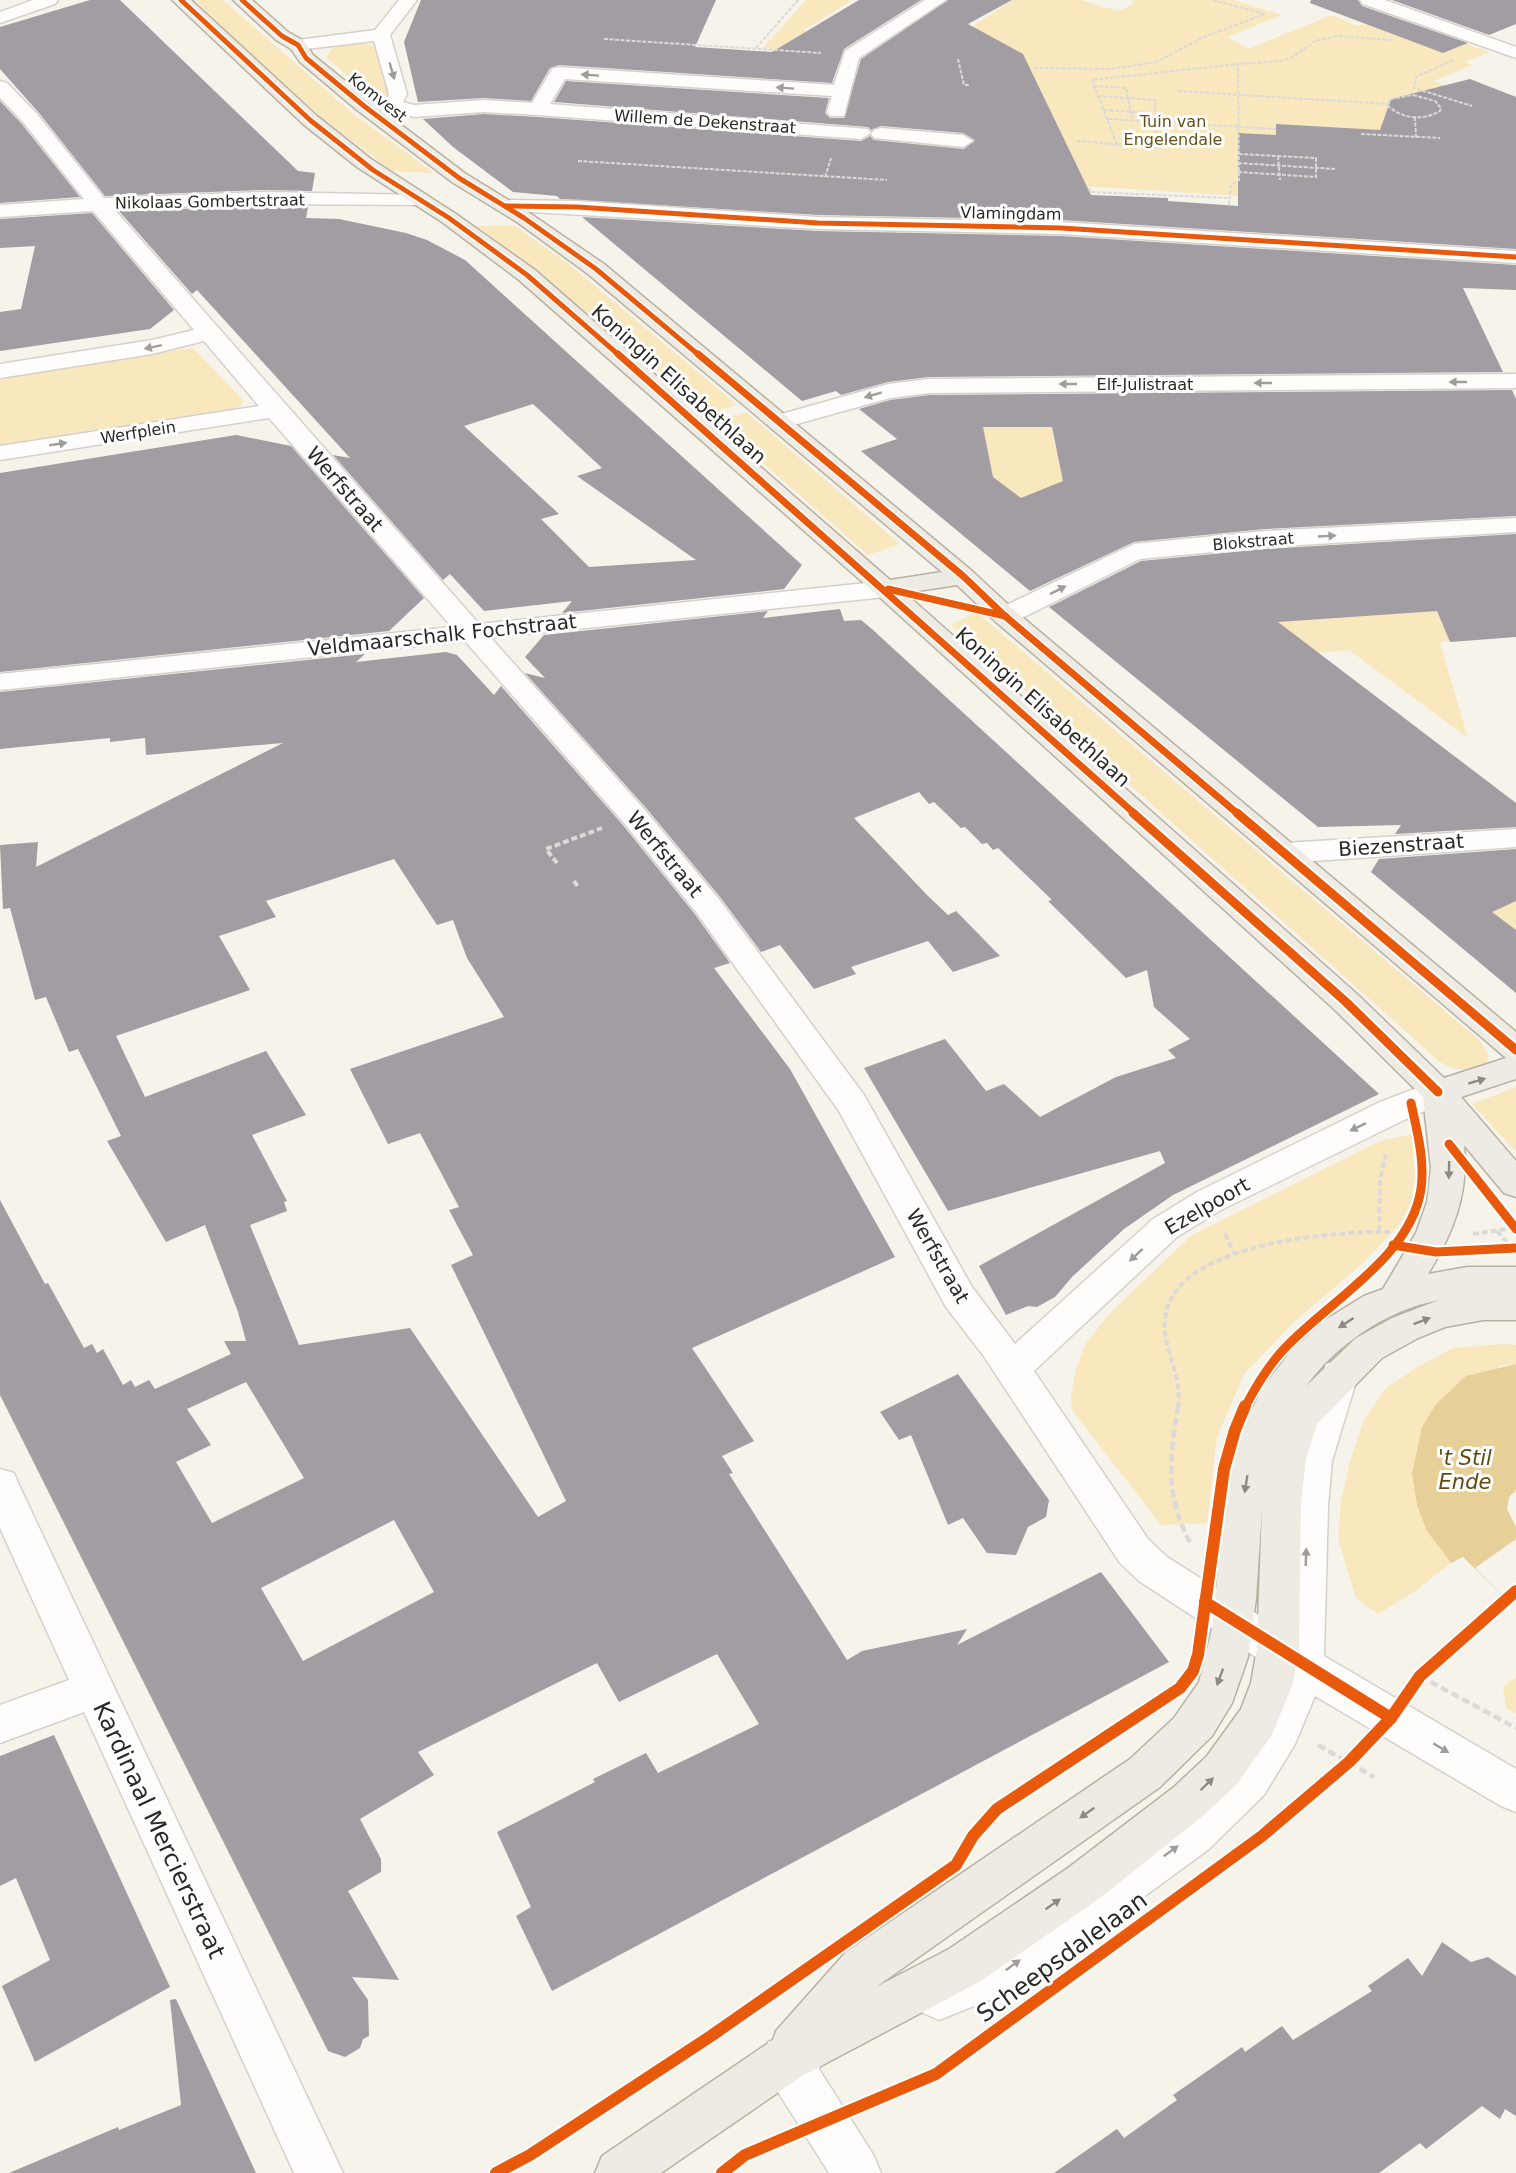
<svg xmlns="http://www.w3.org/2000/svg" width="1516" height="2173" font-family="'DejaVu Sans',sans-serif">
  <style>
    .green { fill: #f9e7be }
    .water { fill: #e7cf98 }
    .pier { fill: #f6f3eb }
    .building { fill: #a29ca3; fill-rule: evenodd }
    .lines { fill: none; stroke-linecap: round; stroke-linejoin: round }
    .minor-casing { stroke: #d4d1cc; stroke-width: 3 }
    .major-casing { stroke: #b7b1a2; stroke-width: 3 }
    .path-far2 { stroke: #dbdad8; stroke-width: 2; stroke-dasharray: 4 1.5; stroke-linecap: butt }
    .path-far1 { stroke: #dbdad8; stroke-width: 4; stroke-dasharray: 6 3; stroke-linecap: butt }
    .path { stroke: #dbdad8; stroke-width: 4.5; stroke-dasharray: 8 4; stroke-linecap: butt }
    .minor { fill: #fefdfc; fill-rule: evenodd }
    .major { fill: #eeebe4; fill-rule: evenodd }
    .cycleway-far3-casing { stroke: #fff; stroke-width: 8 }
    .cycleway-far2-casing { stroke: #fff; stroke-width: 10 }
    .cycleway-far1-casing { stroke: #fff; stroke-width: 13 }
    .cycleway-casing { stroke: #fff; stroke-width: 16 }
    .cycleway-far3 { stroke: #e8590c; stroke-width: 5 }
    .cycleway-far2 { stroke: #e8590c; stroke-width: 7 }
    .cycleway-far1 { stroke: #e8590c; stroke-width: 9 }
    .cycleway { stroke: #e8590c; stroke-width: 12 }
    .oneway { fill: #9f9e9b }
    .oneway2 { fill: #8c8a84 }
    .labels { text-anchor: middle; stroke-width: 6; stroke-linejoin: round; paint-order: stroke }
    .far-street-label { font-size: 16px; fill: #2b2924; stroke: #fff }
    .far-park-label { font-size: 16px; fill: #675118; stroke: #fff }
    .street-label { font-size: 20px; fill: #2b2924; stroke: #fff }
    .water-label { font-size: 21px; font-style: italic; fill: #614b11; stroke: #fff }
    .near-street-label { font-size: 24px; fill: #2b2924; stroke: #fff }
  </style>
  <rect width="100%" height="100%" fill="#f6f3eb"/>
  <g class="green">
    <polygon points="195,0 223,0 351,112 434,173 392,171 322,118 226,31"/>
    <polygon points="806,0 852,0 804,30 812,34 789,50 763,48"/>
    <polygon points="1013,0 1081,0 1118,11 1134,4 1131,2 1135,0 1233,0 1282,15 1227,37 1248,49 1332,15 1357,26 1364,24 1449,51 1467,44 1489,52 1465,62 1472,65 1434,81 1483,100 1440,145 1238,133 1241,196 1082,186 1055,124 968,29"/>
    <path d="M 364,43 L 377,47 L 391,97 L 376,101 L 327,58 C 330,42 351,43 364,43 Z"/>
    <polygon points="477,226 515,226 570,265 737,405 709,413 538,272"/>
    <polygon points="193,348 244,401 238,408 0,445 0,378"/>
    <polygon points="746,412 900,544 868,555 715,421"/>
    <polygon points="983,424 1039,427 1051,424 1055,446 1093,517 1020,498 1012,491 978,504"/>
    <polygon points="1423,581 1450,640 1440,643 1468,738 1349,650 1288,655 1247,624"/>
    <path d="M 976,612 L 1479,1040 L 1488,1053 L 1487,1062 C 1471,1074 1456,1071 1440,1062 L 951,625 Z"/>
    <polygon points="1516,881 1516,930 1486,915 1500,908"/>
    <polygon points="1516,1087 1516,1152 1472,1104"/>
    <polygon points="1412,1134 1415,1178 1410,1205 1400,1224 1363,1263 1295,1321 1244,1374 1217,1437 1207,1523 1161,1525 1072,1410 1071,1396 1076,1369 1086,1343 1111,1312 1192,1235 1380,1141"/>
    <path d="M 1504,1344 L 1516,1345 L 1516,1364 L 1501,1365 L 1412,1474 C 1419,1515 1426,1530 1451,1563 L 1415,1591 L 1378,1614 L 1356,1598 L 1338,1540 L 1341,1501 L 1350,1461 L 1364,1420 L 1386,1388 L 1419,1366 L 1453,1348 Z"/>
    <polygon points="1516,1677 1516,1714 1506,1708 1503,1687"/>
  </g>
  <polygon class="water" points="1516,1364 1516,1490 1509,1497 1507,1509 1516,1527 1516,1609 1463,1557 1451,1563 1427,1531 1417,1505 1412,1474 1422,1427 1436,1404 1466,1376"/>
  <polygon class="pier" points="1516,1539 1516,1609 1475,1568"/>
  <g class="building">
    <polygon points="90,0 120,0 298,171 315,173 312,191 262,190 105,196 39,113 0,69 0,27"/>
    <polygon points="421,0 716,0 695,47 772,52 859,0 921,0 844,49 832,83 559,65 550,68 531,101 483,98 418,102 404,42"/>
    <polygon points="948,0 1012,0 968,24 1023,54 1091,195 1168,198 1168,201 1238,206 1238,133 1276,135 1276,124 1380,130 1391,99 1470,79 1516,97 1516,249 1061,220 818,215 560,199 557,196 513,192 453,147 423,119 483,114 538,117 861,141 870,136 874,140 964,149 975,140 963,133 881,126 871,130 868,127 554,102 566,81 829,98 825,113 830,118 844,118 861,59"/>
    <polygon points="1311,0 1358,0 1362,6 1468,43 1443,53 1310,3"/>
    <polygon points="1392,0 1516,0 1516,24 1489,35"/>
    <polygon points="0,101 21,123 80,197 0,203"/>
    <path d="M 262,206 L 308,207 L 306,218 L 339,219 L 406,233 L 427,240 L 465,260 L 802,565 L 784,589 L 562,613 L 572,601 L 484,611 L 450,574 L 443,580 L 333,455 L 350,458 L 197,290 L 192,294 L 119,211 ZM 533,404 L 602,468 L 577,476 L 696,560 L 589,567 L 541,519 L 559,514 L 464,426 Z"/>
    <polygon points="92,213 174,310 150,329 0,351 0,312 21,309 35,246 0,248 0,219"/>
    <polygon points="582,217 818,231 1061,236 1516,265 1516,290 1463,288 1503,372 929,377 888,382 841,395 836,391 802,401"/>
    <path d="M 1512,390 L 1516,399 L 1516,516 L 1265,529 L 1134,542 L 1030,591 L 861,451 L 897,439 L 859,409 L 890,400 L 929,395 ZM 983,427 L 1052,427 L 1063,481 L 1021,498 L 993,477 Z"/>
    <polygon points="236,435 291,446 424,598 389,631 0,672 0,473"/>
    <polygon points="1516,534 1516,637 1450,642 1437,611 1278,622 1516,803 1516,827 1395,834 1401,825 1318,827 1049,607 1141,561 1265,549"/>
    <polygon points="840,609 844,621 861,620 873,630 1379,1094 1173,1195 1124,1229 1072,1277 1055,1297 1037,1307 1028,1306 1006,1315 979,1266 1165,1163 1160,1151 948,1211 864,1068 945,1039 986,1091 1004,1084 1040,1117 1116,1077 1176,1058 1168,1050 1190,1039 1154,1007 1147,970 1126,978 1048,901 1052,900 998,848 993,850 987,843 982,844 965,827 961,828 934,802 929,804 919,792 854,818 927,895 948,915 956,911 1000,956 953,972 928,941 851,967 856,974 814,989 780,945 761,952 720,897 646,808 525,673 545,678 525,657 544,635 768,611 763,618"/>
    <path d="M 446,652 L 457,655 L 494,695 L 501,686 L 622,824 L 694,913 L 730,963 L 714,968 L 790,1069 L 895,1257 L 692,1348 L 754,1441 L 722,1456 L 733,1473 L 729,1474 L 847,1660 L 862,1651 L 967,1629 L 957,1645 L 1101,1572 L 1169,1662 L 552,1991 L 516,1916 L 531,1907 L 497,1832 L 595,1782 L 593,1779 L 646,1753 L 658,1773 L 759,1724 L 717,1654 L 619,1702 L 597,1663 L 418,1752 L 434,1775 L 360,1819 L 381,1859 L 381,1872 L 348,1891 L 399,1980 L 352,1977 L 368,2000 L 369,2036 L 363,2039 L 360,2048 L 345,2057 L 328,2051 L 0,1395 L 0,1200 L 45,1284 L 48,1283 L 84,1348 L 92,1344 L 97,1353 L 103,1349 L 123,1385 L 131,1380 L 135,1387 L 149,1380 L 155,1389 L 231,1354 L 224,1341 L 246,1341 L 238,1312 L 205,1225 L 166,1242 L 107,1141 L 121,1136 L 78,1049 L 69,1052 L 46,997 L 35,1000 L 10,908 L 3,909 L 0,845 L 38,842 L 36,867 L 283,743 L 146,755 L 145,738 L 110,742 L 110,738 L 0,749 L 0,692 L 365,654 L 356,662 ZM 394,859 L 437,925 L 453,920 L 467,958 L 504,1017 L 350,1069 L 388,1144 L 420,1133 L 459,1207 L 449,1210 L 473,1255 L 451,1265 L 566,1501 L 538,1517 L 410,1328 L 299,1345 L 250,1225 L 287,1211 L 284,1202 L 287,1201 L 252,1135 L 306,1115 L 266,1051 L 145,1097 L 116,1036 L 250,990 L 219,936 L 276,917 L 266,901 ZM 246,1382 L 304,1478 L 212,1523 L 176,1462 L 211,1445 L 187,1409 ZM 394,1520 L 434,1592 L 303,1661 L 261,1588 Z"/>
    <polygon points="1516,849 1516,901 1492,912 1516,930 1516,993 1371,872 1379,859"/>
    <polygon points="958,1374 1049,1500 1046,1517 1028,1527 1016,1555 987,1553 963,1518 948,1525 911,1435 899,1440 880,1412"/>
    <polygon points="54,1735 170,1987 35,2062 2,1986 50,1960 16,1878 0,1886 0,1756"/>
    <polygon points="1442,1942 1471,1962 1488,1957 1516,1976 1516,2116 1505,2109 1500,2119 1482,2106 1426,2149 1420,2143 1379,2173 1054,2173 1117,2129 1124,2138 1177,2100 1173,2095 1242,2047 1245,2052 1282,2026 1293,2040 1372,1991 1368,1986 1408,1958 1422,1976"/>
    <polygon points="176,1999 256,2173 9,2173 118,2127 119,2130 181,2105 170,2000"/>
  </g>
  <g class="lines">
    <g class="minor-casing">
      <g id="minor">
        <polygon points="33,0 58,0 55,4 0,23 0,12"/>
        <polygon points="399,0 417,0 390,35 407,94 403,102 414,105 483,100 532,103 552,69 559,67 834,85 845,51 925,0 946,0 859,58 844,116 830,116 827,112 832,96 565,79 550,104 868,129 871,133 861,139 538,115 483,112 414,117 391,111 357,110 355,106 357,102 386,100 389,94 374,41 298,50 289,45 298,40 375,30"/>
        <polygon points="1360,0 1385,0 1516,47 1516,58 1363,4"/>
        <polygon points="0,81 7,83 37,114 104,198 262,192 427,195 430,199 427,203 420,205 262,204 114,209 479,624 885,581 894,584 898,589 894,594 885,597 491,638 644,809 718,898 864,1095 972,1287 1015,1344 1153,1219 1197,1192 1380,1102 1438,1080 1450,1084 1455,1092 1450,1100 1404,1120 1221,1210 1177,1237 1034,1371 1148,1539 1167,1557 1284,1631 1288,1506 1294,1461 1326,1364 1339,1360 1352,1364 1358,1375 1332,1461 1328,1506 1324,1656 1516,1769 1516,1812 1501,1806 1315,1696 1295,1744 1264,1795 1209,1849 1021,1987 939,2020 923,2013 916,1997 923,1981 990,1954 1179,1819 1234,1767 1264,1717 1280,1673 1139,1581 1120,1563 983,1355 946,1307 839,1111 696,912 624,823 465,641 0,690 0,674 452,627 269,418 0,460 0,446 259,406 204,341 152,354 0,378 0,364 152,340 194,330 93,211 0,217 0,205 84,199 23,122 0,98"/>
        <polygon points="881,128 963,135 973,141 963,147 874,138 871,134 874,130"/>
        <polygon points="505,200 577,201 818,217 1061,222 1516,251 1516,263 1061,234 818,229 498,210 495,206 498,202"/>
        <polygon points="1516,374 1516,388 929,393 890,398 779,429 771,427 767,422 771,417 888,384 929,379"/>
        <polygon points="1516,518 1516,532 1265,547 1140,559 1014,622 1005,624 996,622 992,616 996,610 1134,544 1265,531"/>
        <polygon points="1516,829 1516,847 1285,863 1275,860 1270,853 1275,846 1285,843"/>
        <polygon points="0,1469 14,1473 19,1485 343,2173 294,2173 84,1712 0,1743 0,1705 69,1680 0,1528"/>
        <polygon points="805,2028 822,2034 828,2051 819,2069 874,2156 881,2173 829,2173 768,2076 762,2059 768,2042"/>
      </g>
    </g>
    <g class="major-casing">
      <path id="major" d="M 172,0 L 191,0 L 317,116 L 371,159 L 456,214 L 535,270 L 890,580 L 942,572 L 588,274 L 517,222 L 452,182 L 357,110 L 300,62 L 291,49 L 276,40 L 233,0 L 252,0 L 288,32 L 304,41 L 313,55 L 371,102 L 466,174 L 531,214 L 604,264 L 972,571 L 1014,610 L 1516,1032 L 1516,1079 L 1461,1097 L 1516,1161 L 1516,1197 L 1504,1193 L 1464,1145 C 1469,1194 1453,1233 1428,1274 L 1467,1267 L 1516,1267 L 1516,1320 L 1483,1320 L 1445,1327 L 1418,1338 L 1382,1358 L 1317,1424 L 1306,1459 L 1301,1503 L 1299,1649 L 1293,1683 L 1272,1735 L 1237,1784 L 1204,1815 L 1100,1898 L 981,1981 L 802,2076 L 661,2173 L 595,2173 L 602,2156 L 773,2040 L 776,2031 L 846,1952 L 1130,1759 L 1174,1718 L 1199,1682 L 1212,1629 L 1226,1488 L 1237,1441 L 1263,1387 L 1291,1351 L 1325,1320 L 1364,1296 L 1383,1289 L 1416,1233 L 1427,1202 L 1431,1168 L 1423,1097 L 1335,1010 L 876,594 L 519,280 L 442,222 L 357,167 L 303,124 ZM 957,585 L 996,622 L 1506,1058 L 1444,1078 L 1357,994 L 905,593 ZM 1439,1300 L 1392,1318 L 1356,1338 L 1306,1386 C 1337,1344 1387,1310 1439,1300 ZM 1262,1508 L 1257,1649 L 1251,1683 L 1241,1709 L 1207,1756 L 1174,1787 L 1068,1868 L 949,1949 L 876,1987 L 1160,1787 L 1212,1736 L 1232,1703 L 1248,1657 L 1256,1599 Z"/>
    </g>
    <g class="path-far2">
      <polyline points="604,39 821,53"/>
      <polyline points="756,48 798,0"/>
      <polyline points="958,59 964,85 970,85"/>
      <polyline points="1453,60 1416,77 1414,88 1472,106"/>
      <polyline points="1034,68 1111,69 1156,62 1204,37 1265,14 1212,0"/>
      <polyline points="1094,86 1126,88 1132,118"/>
      <polyline points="1178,91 1389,104"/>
      <path d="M 1413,95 L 1435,101 L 1441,108 L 1440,111 C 1423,121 1403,119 1388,106 L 1390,99 Z"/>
      <polyline points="1098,96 1155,100"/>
      <polyline points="1104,110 1149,113"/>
      <polyline points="1415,117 1416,137"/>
      <polyline points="1108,119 1276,129"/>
      <polyline points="1361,134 1440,138"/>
      <polyline points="1077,141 1156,148 1155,99"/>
      <polyline points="1117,145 1092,80 1238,64"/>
      <polyline points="1278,156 1280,180"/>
      <polyline points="578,161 887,180"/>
      <polyline points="1238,163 1335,169"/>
      <polyline points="1238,172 1316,177 1316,158 1239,154"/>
      <polyline points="825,177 831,158"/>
      <polyline points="1089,188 1090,192 1229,198"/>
      <polyline points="1229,205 1231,185 1239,180 1238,64 1282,61 1293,57 1315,41 1337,36 1393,40"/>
    </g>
    <g class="path-far1">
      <polyline points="557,863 546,849 602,828"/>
      <polyline points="574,881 579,888"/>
      <polyline points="1379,1231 1380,1179 1386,1155"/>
      <polyline points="1497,1231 1510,1246"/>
      <polyline points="1225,1234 1235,1255"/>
      <polyline points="1473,1234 1507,1229"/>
      <path d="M 1178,1407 C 1183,1372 1159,1346 1166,1313 C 1180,1243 1333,1231 1390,1232"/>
    </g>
    <g class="path">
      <path d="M 1178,1406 C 1170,1458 1164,1496 1191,1544"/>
      <polyline points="1420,1676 1516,1728"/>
      <polyline points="1318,1745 1374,1777"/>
    </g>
    <use href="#minor" class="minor"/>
    <use href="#major" class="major"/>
    <g class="cycleway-far3-casing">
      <g id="cycleway-far3">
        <polyline points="181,0 310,120 373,170 449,218 527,275 620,356"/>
        <polyline points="242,0 282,36 298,45 306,58 364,106 459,178 524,218 596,269 700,356"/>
        <polyline points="505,206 577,207 818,223 1061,228 1516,257"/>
      </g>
    </g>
    <g class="cycleway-far2-casing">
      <g id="cycleway-far2">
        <polyline points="618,354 1135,814"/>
        <polyline points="698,354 963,576 1005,616 1238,814"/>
        <polyline points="888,589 1005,616"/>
      </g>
    </g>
    <g class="cycleway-far1-casing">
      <g id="cycleway-far1">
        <polyline points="1133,813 1346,1002 1438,1092"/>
        <polyline points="1237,813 1516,1050"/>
        <polyline points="1449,1144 1516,1229"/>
        <polyline points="1393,1245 1436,1252 1516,1248"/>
        <path d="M 1245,1407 C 1256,1386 1269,1364 1286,1347 C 1329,1301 1411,1257 1421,1189 C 1425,1160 1417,1131 1411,1103"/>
      </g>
    </g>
    <g class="cycleway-casing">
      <g id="cycleway">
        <polyline points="1205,1602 1391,1718"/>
        <polyline points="496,2173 530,2155 711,2036 956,1865 973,1836 997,1809 1180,1688 1193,1671 1198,1655 1224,1469 1235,1430 1245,1406"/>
        <polyline points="722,2173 745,2155 936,2074 1262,1836 1349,1762 1391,1718 1420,1676 1516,1591"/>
      </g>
    </g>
    <use href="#cycleway-far3" class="cycleway-far3"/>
    <use href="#cycleway-far2" class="cycleway-far2"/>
    <use href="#cycleway-far1" class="cycleway-far1"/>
    <use href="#cycleway" class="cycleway"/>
  </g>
  <defs><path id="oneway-solid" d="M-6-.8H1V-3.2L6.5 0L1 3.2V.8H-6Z" transform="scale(1.5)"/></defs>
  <g class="oneway">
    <use href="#oneway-solid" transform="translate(392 71) rotate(74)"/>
    <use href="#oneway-solid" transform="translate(590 75) rotate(-176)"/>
    <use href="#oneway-solid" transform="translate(785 88) rotate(-176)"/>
    <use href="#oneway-solid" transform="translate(153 347) rotate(168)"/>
    <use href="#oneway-solid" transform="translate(1458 382) rotate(180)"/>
    <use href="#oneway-solid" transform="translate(1263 383) rotate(180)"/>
    <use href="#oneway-solid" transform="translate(1068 384) rotate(180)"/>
    <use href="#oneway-solid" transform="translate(873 395) rotate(164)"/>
    <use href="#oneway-solid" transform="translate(58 444) rotate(-9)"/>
    <use href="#oneway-solid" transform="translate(1327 536) rotate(-3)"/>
    <use href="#oneway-solid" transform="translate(1058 590) rotate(-27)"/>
    <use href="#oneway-solid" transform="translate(1358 1127) rotate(154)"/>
    <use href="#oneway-solid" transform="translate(1136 1255) rotate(137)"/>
    <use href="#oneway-solid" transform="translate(1306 1557) rotate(-88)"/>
    <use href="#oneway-solid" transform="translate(1441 1748) rotate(31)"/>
    <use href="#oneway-solid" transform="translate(1171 1851) rotate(-36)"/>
    <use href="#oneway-solid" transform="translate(1013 1965) rotate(-36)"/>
  </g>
  <g class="oneway2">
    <use href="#oneway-solid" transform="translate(1477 1081) rotate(-16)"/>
    <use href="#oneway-solid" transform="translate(1449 1170) rotate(91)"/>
    <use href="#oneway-solid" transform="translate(1422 1321) rotate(-21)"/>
    <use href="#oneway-solid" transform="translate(1346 1323) rotate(147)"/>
    <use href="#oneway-solid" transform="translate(1246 1484) rotate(99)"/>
    <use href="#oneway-solid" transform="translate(1220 1677) rotate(110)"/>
    <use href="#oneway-solid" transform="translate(1207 1784) rotate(-44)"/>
    <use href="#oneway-solid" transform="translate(1087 1813) rotate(145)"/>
    <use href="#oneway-solid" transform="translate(1053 1904) rotate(-35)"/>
  </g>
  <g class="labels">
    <g class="far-street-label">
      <text transform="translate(378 97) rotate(38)" y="6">Komvest</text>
      <text transform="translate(705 121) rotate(4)" y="6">Willem de Dekenstraat</text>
      <text transform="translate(210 201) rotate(-1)" y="6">Nikolaas Gombertstraat</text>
      <text transform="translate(1011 213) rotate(1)" y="6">Vlamingdam</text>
      <text x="1145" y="390">Elf-Julistraat</text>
      <text transform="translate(138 432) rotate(-9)" y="6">Werfplein</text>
      <text transform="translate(1253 541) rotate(-5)" y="6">Blokstraat</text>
    </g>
    <g class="far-park-label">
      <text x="1173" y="127">Tuin van<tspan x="1173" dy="18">Engelendale</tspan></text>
    </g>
    <g class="street-label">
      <text transform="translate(679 384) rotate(42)" y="7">Koningin Elisabethlaan</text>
      <text transform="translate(345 489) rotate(49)" y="7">Werfstraat</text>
      <text transform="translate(442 635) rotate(-6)" y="7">Veldmaarschalk Fochstraat</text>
      <text transform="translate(1043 707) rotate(42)" y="7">Koningin Elisabethlaan</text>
      <text transform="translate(1401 845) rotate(-4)" y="7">Biezenstraat</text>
      <text transform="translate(665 854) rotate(50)" y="7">Werfstraat</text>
      <text transform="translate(1207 1206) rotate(-30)" y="7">Ezelpoort</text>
      <text transform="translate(938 1256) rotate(60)" y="7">Werfstraat</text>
    </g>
    <g class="water-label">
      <text x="1465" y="1465">'t Stil<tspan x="1465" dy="24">Ende</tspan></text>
    </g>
    <g class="near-street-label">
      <text transform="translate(159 1830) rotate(65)" y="8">Kardinaal Mercierstraat</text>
      <text transform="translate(1062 1957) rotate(-36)" y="8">Scheepsdalelaan</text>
    </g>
  </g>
</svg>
